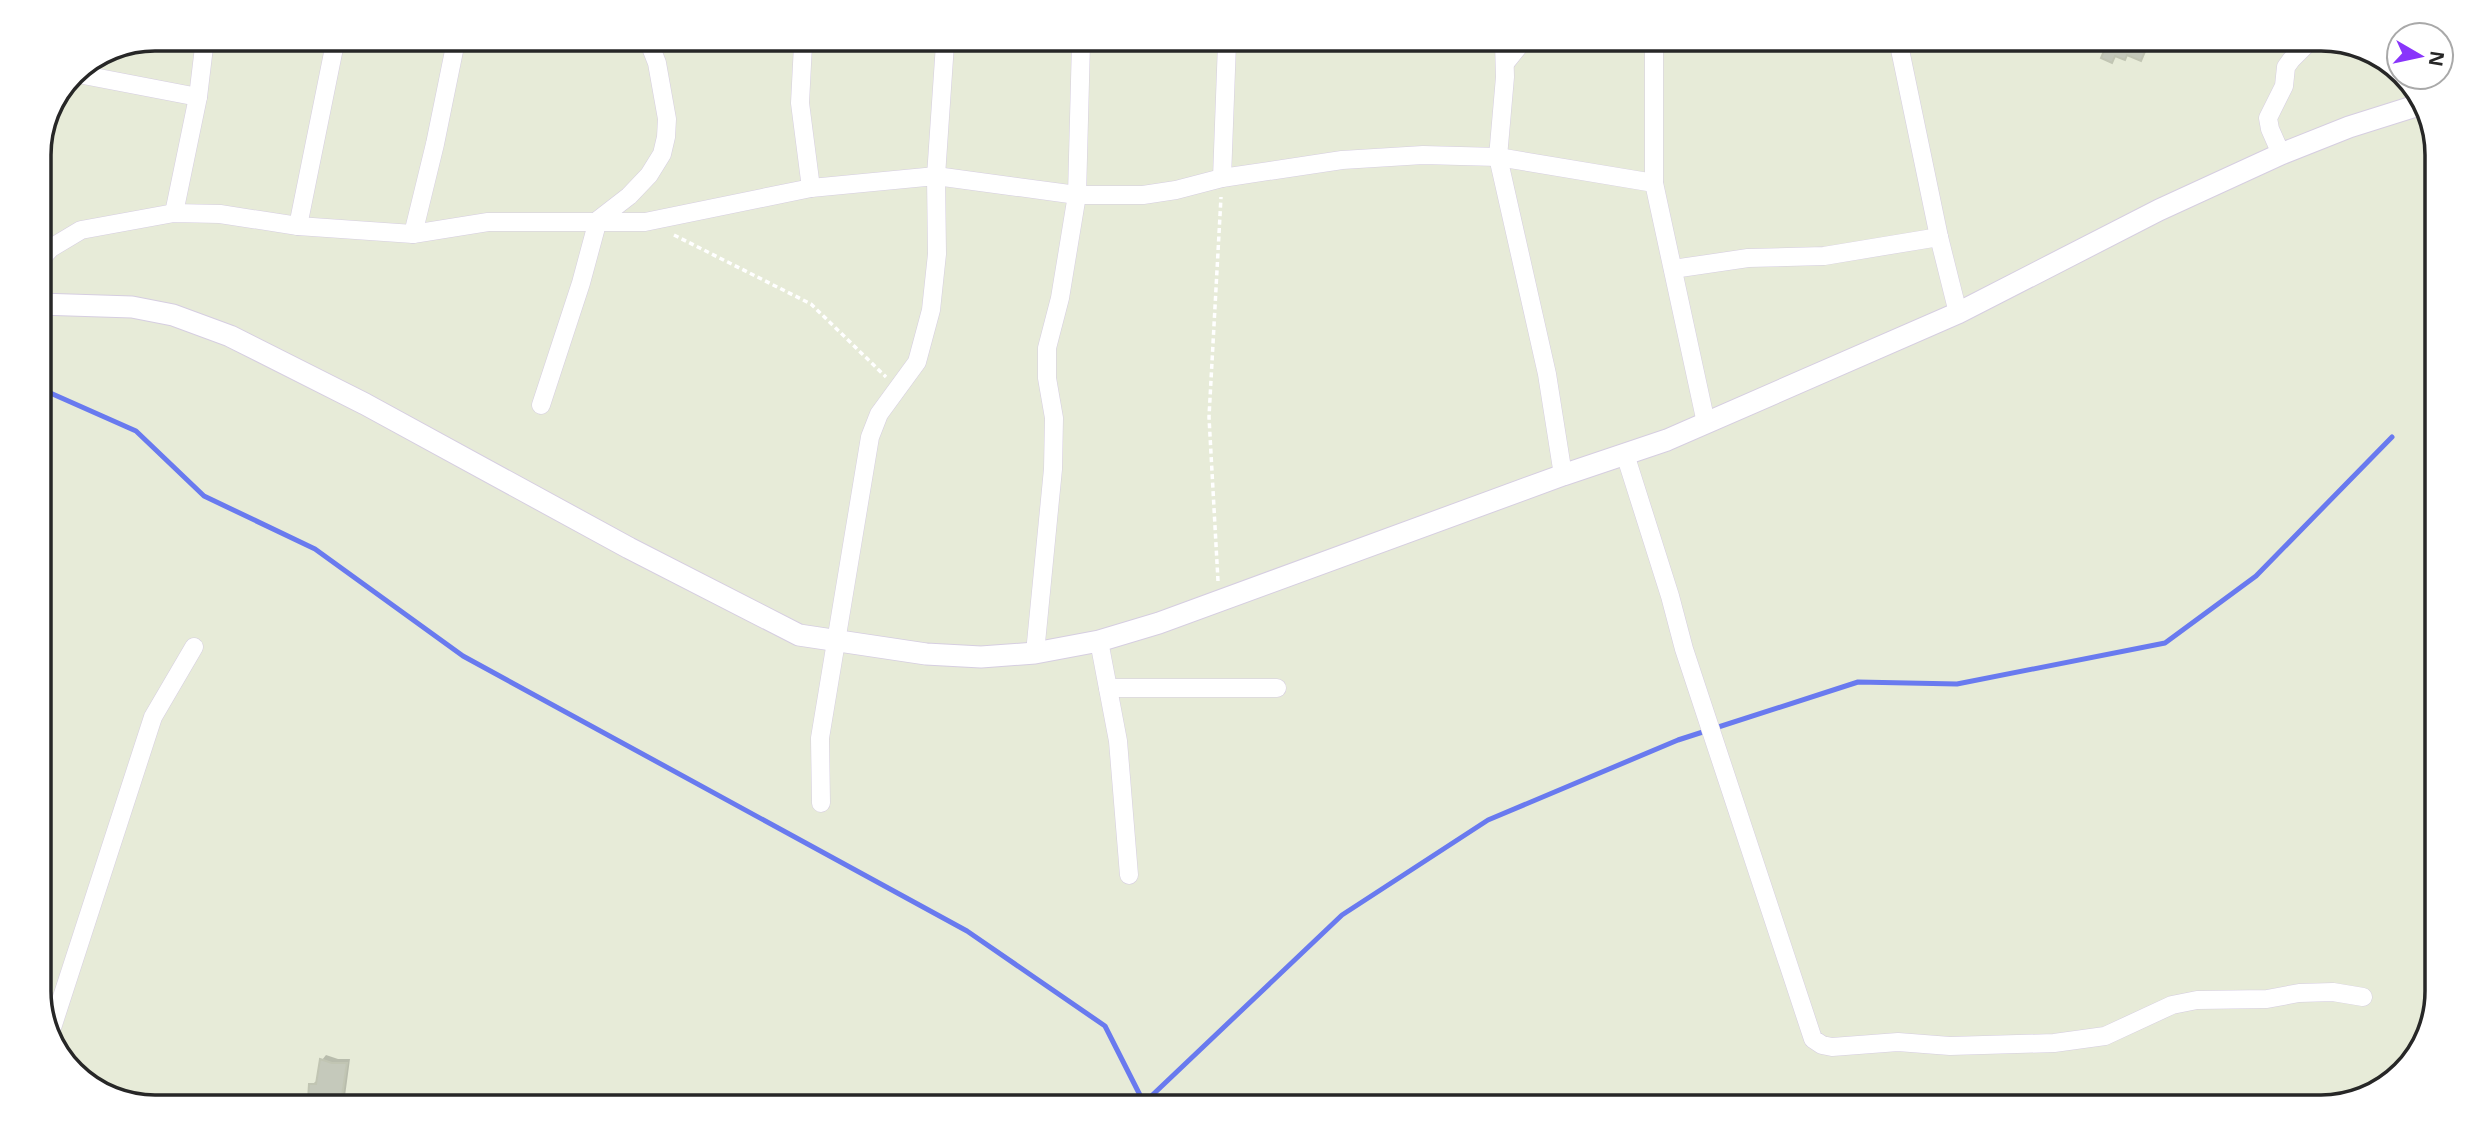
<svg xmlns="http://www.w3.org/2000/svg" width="2476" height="1146" font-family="'Open Sans',sans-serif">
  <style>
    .shadow { fill: #0003 }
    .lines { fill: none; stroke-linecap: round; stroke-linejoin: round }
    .stream { stroke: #697aef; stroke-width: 5 }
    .building { fill: #c5c9bb; stroke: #c1c5b3; stroke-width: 2 }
    .minor-casing { stroke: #d6cee1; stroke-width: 19 }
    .tertiary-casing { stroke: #d6cee1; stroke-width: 23 }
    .path { stroke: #fff; stroke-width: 3.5; stroke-dasharray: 5 3.5; stroke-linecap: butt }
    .minor { stroke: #fff; stroke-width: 18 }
    .tertiary { stroke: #fff; stroke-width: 21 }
    .rim { fill: none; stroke: #272727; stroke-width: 3.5 }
  </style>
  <rect width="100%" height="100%" fill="#e7ebd8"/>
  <g class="shadow">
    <polygon points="2111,39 2152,39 2140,59 2129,54 2125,58 2116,56 2112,61"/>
    <polygon points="326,1055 338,1059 350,1059 345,1096 340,1101 325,1106 309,1099 311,1085 318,1080 322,1060"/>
  </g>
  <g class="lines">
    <g class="stream">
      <polyline points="39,388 136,431 204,496 315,549 463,656 967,931 1105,1026 1146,1107"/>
      <polyline points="1144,1103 1342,915 1488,820 1678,740 1858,682 1957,684 2165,643 2256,576 2392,437"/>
    </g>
  </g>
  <g class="building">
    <polygon points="2109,39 2143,39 2149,42 2141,61 2127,55 2125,60 2115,56 2112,63 2101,58"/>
    <polygon points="320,1059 332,1063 347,1063 341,1103 327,1107 308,1100 309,1084 316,1084"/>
  </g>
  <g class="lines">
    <g class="minor-casing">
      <g id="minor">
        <polyline points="1898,40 1939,237 1958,313"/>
        <polyline points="1654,41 1654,183 1706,423"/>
        <polyline points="1504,42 1505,77 1498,157 1547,374 1563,475"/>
        <polyline points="803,45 800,103 811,188"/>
        <polyline points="1506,62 1522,42"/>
        <polyline points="73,73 198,97"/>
        <polyline points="2281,154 2270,129 2268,118 2284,86 2286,67 2291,60 2312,39"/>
        <polyline points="1222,178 1227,43"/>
        <polyline points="174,213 198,97 204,47"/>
        <polyline points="298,226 334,48"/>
        <polyline points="413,234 435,144 455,46"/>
        <polyline points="39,261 51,248 81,230 174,213 220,214 298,226 413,234 488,222 645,222 811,188 936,176 1077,195 1143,195 1176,190 1222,178 1342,160 1423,155 1498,157 1654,183"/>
        <polyline points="1673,269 1748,258 1824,256 1939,237"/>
        <polyline points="541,405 581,283 598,220 629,196 649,175 662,154 666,137 667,119 657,63 650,45"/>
        <polyline points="1625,454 1670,596 1684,649 1813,1039 1822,1045 1832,1047 1898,1042 1950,1046 2054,1043 2105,1036 2172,1005 2197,1000 2267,999 2299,993 2333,992 2363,997"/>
        <polyline points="1099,641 1118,741 1129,875"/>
        <polyline points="1035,653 1053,469 1054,418 1047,378 1047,348 1060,298 1077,195 1081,43"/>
        <polyline points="1108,688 1277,688"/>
        <polyline points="821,803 820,738 870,437 879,414 917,362 931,310 937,254 936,176 945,44"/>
        <polyline points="51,1031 153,717 194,647"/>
      </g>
    </g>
    <g class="tertiary-casing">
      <polyline id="tertiary" points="39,304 132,307 173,315 230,336 365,404 629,548 799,635 926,654 981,657 1035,653 1099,641 1159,623 1563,475 1667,440 1958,313 2159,210 2281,154 2349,127 2422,104"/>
    </g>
    <g class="path">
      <polyline points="674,235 811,304 886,377"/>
      <polyline points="1218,581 1209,417 1221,197"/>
    </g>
    <use href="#minor" class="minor"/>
    <use href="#tertiary" class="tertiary"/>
  </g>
  <path d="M0 0H2476V1146H0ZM155 51H2321A104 104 0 0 1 2425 155V991A104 104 0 0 1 2321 1095H155A104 104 0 0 1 51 991V155A104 104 0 0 1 155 51Z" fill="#fff" fill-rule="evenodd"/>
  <path class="rim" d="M155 51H2321A104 104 0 0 1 2425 155V991A104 104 0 0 1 2321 1095H155A104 104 0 0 1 51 991V155A104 104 0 0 1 155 51Z"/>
  <g transform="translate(2420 56) rotate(99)"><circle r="33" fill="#ffffff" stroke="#a9a9a9" stroke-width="2"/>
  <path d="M0-5L12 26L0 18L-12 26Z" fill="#8935fb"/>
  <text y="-10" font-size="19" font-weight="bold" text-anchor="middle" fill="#272727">N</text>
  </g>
</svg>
